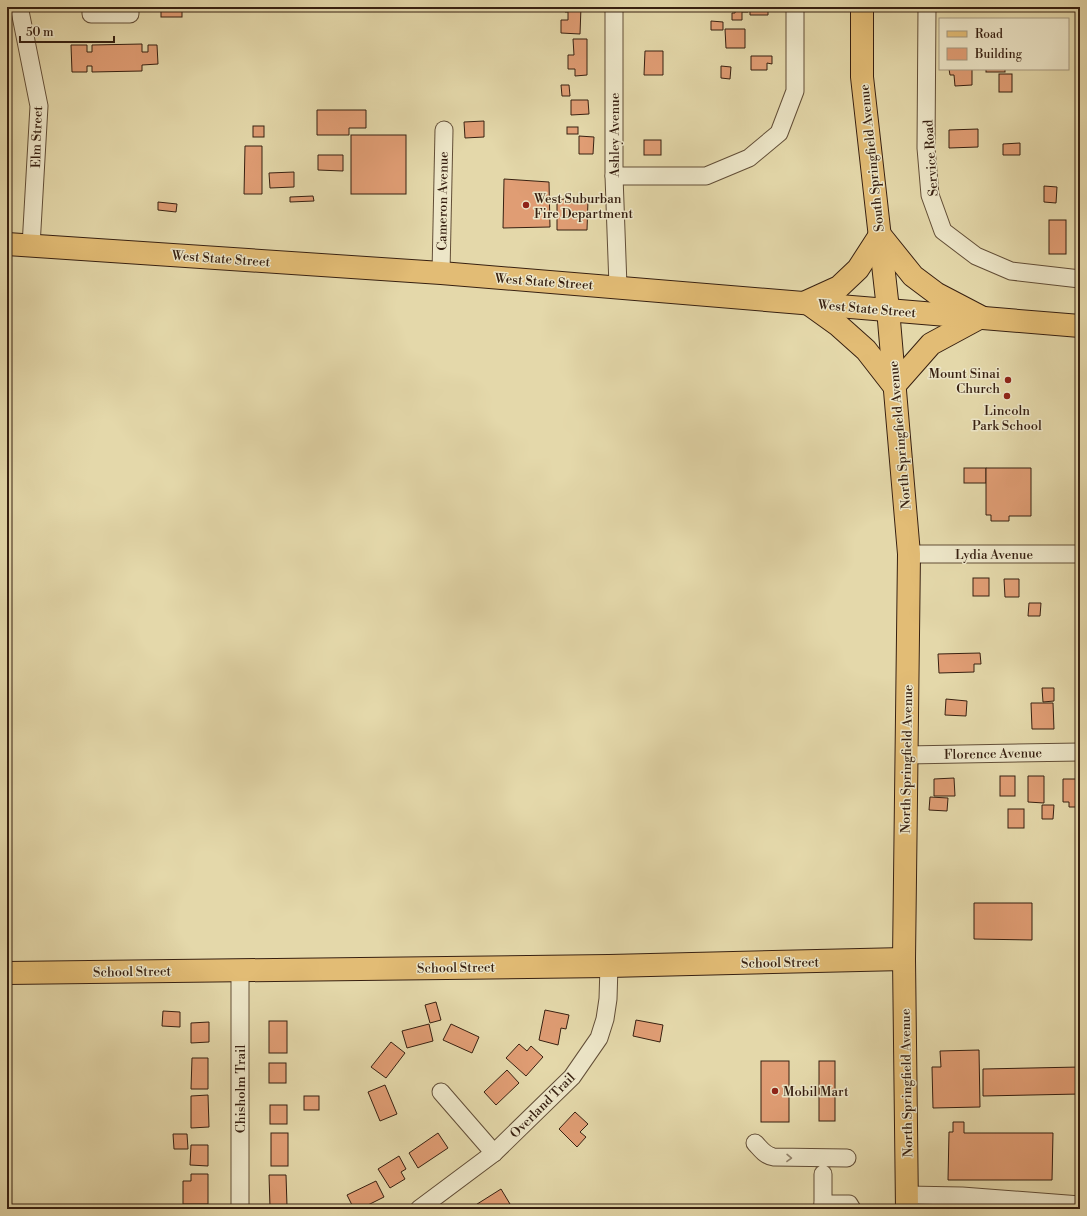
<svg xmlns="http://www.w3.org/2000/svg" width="1087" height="1216" font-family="'Libre Bodoni',serif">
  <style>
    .building { fill: #e09d74; stroke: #372011 }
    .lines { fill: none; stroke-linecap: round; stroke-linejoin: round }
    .minor-casing { stroke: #624e37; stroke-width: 19 }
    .major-casing { stroke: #372011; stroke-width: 24 }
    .minor { stroke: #ede6c8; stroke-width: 17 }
    .major { stroke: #e2bc75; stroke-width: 22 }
    .oneway { stroke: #92836c }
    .poi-dot { fill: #8f2418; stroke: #ede6c8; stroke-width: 1.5 }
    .labels { text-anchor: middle; stroke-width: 3; stroke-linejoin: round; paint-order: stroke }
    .street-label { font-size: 13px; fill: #372011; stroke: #ede6c8 }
    .poi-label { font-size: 13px; fill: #372011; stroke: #ede6c8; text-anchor: start }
  </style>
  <rect width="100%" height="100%" fill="#e4d8aa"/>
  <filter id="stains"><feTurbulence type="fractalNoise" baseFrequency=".005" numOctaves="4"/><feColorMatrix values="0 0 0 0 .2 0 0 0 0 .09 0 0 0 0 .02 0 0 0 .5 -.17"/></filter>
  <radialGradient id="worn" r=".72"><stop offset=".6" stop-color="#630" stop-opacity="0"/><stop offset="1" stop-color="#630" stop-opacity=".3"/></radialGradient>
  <g class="building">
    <rect x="161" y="7" width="21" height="10"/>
    <rect x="521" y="7" width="14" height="3"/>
    <polygon points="565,7 581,7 580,34 561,33 561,20 568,20 568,12 565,12"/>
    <polygon points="736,7 748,7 748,12 742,12 742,20 732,20 732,13 735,13"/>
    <polygon points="750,7 772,7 768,8 768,15 750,15"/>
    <polygon points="711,21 723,22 723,30 711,30"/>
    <polygon points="725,29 745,29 745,48 726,48"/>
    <polygon points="573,39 587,39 587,75 575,76 575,69 568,69 568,55 574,55"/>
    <polygon points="142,44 142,52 148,52 148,45 157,45 158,64 142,65 142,71 92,72 92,66 87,66 87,72 72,72 71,45 87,45 87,52 92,52 92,45"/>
    <polygon points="645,51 663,51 663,75 644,75"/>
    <polygon points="751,56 772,56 772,64 767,63 767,70 751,70"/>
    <polygon points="721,66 731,67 730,79 721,78"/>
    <polygon points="949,69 972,69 972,85 955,86 954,75 950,75"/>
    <rect x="986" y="69" width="19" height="3"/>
    <rect x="999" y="74" width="13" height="18"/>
    <polygon points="561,85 569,85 570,96 562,96"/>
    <polygon points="571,100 588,100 589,114 571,115"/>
    <polygon points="317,110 366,110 366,128 349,128 349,135 317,135"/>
    <polygon points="484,121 484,137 465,138 464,122"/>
    <rect x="253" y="126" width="11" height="11"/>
    <rect x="567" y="127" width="11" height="7"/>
    <polygon points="978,129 978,147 949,148 949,130"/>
    <rect x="351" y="135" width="55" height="59"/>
    <polygon points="579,136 594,137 593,154 579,154"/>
    <rect x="644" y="140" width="17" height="15"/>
    <polygon points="1020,143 1020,155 1003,155 1003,144"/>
    <polygon points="245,146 262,146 262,194 244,194"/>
    <polygon points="318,155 343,155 343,171 318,170"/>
    <polygon points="294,172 294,187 270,188 269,173"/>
    <polygon points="504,179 549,182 550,227 503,228"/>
    <polygon points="1044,186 1057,187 1056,203 1044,202"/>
    <polygon points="313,196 314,201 290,202 290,197"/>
    <polygon points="557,199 588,200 587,230 557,230"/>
    <polygon points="158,202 177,204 176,212 158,210"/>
    <rect x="1049" y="220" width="17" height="34"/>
    <rect x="964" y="468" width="22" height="15"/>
    <polygon points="986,468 1031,468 1031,516 1009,516 1009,521 991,521 991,515 986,515"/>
    <rect x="973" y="578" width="16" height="18"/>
    <polygon points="1004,579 1019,579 1019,597 1005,597"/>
    <polygon points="1029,603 1041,603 1040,616 1028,616"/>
    <polygon points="980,653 981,664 974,664 974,672 939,673 938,654"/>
    <polygon points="1042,688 1054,688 1054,701 1043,702"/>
    <polygon points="946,699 967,701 966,716 945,715"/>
    <polygon points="1031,703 1053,703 1054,729 1032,729"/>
    <rect x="1000" y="776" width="15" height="20"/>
    <polygon points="1028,776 1044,776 1044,803 1028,802"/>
    <polygon points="954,778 955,796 934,796 934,779"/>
    <polygon points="1063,779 1080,779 1080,807 1069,807 1069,802 1063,802"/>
    <polygon points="930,797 948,798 947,811 929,810"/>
    <polygon points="1042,805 1054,805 1053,819 1042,819"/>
    <rect x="1008" y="809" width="16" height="19"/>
    <polygon points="974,903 1032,903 1032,940 974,939"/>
    <polygon points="436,1002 441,1020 430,1023 425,1005"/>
    <polygon points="545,1010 569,1015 566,1029 561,1028 558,1045 539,1040"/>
    <polygon points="163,1011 180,1012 180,1027 162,1026"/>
    <polygon points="636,1020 663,1025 660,1042 633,1036"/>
    <rect x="269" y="1021" width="18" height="32"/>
    <polygon points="209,1022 209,1042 191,1043 191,1023"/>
    <polygon points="429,1024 433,1041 407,1048 402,1031"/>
    <polygon points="451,1024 479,1037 472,1053 443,1040"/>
    <polygon points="391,1042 405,1053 386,1078 371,1067"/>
    <polygon points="519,1044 527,1051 531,1046 543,1057 526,1076 506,1058"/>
    <polygon points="979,1050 980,1107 933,1108 932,1067 941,1067 940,1051"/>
    <polygon points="192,1058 208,1058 208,1089 191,1089"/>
    <rect x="761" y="1061" width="28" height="61"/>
    <rect x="819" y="1061" width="16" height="60"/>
    <rect x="269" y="1063" width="17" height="20"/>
    <polygon points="1080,1067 1080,1094 983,1096 983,1069"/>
    <polygon points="507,1070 519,1083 496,1105 484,1092"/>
    <polygon points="385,1085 397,1114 380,1121 368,1092"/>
    <polygon points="208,1095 209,1127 191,1128 191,1096"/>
    <rect x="304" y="1096" width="15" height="14"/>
    <rect x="270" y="1105" width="17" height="19"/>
    <polygon points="575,1112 588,1124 580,1132 586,1137 577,1147 559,1129"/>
    <polygon points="953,1122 964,1122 964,1133 1053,1133 1052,1180 948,1180 949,1132 953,1132"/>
    <rect x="271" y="1133" width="17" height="33"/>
    <polygon points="438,1133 448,1148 418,1168 409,1153"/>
    <polygon points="173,1134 187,1134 188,1149 174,1149"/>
    <polygon points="191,1145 208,1145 208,1166 190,1165"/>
    <polygon points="399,1156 406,1169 401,1172 405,1179 390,1188 378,1169"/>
    <polygon points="191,1174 208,1174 208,1204 183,1204 183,1181 191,1181"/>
    <polygon points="269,1175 286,1175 287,1206 270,1207"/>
    <polygon points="376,1181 384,1197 360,1209 354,1209 347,1195"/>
    <polygon points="501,1189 510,1204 501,1209 476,1209 474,1206"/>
  </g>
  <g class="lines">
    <g class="minor-casing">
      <g id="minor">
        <polyline points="18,7 20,11 39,106 31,246"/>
        <polyline points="91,7 91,14 130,14 130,7"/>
        <polyline points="614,7 614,176 618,286"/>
        <polyline points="927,7 926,148 930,195 943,231 976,256 1011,271 1080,279"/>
        <polyline points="614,176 706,176 749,158 779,133 795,91 795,7"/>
        <polyline points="441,273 444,130"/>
        <polyline points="909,554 1080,554"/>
        <polyline points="906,755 1080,752"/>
        <polyline points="240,969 240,1209"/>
        <polyline points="441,1092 494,1153"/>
        <path d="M 755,1143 C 761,1149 765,1156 774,1157 L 847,1158"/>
        <polyline points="823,1174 823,1209"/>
        <polyline points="907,1195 962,1196 1080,1205"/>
        <polyline points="823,1204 849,1204 852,1209"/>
        <polyline points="419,1209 494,1153 572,1077 599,1038 605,1019 608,999 609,966"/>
      </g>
    </g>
    <g class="major-casing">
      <g id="major">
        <polyline points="862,7 862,77 888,309 909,554 904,959 907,1209"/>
        <polygon points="880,235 913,276 937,294 981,317 931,344 894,386 866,350 838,325 806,302 839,287 858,269"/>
        <polyline points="7,244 441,273 1080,326"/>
        <polyline points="7,973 609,966 904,959"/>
      </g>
    </g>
    <use href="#minor" class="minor"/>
    <use href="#major" class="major"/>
  </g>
  <defs><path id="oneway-chevron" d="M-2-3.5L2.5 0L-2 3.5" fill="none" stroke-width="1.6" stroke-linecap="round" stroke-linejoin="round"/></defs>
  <use class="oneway" href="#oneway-chevron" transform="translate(789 1158) rotate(1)"/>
  <g class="poi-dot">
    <circle cx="526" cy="205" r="4"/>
    <circle cx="1008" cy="380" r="4"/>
    <circle cx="1007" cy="396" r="4"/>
    <circle cx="775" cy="1091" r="4"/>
  </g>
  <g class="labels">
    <g class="street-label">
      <text transform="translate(614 135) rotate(-90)" y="5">Ashley Avenue</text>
      <text transform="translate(36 137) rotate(-88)" y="5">Elm Street</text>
      <text transform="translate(871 158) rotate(-96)" y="5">South Springfield Avenue</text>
      <text transform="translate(930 158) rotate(-94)" y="5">Service Road</text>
      <text transform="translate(442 201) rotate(-89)" y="5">Cameron Avenue</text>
      <text transform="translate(221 258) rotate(4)" y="5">West State Street</text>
      <text transform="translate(544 281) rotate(4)" y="5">West State Street</text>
      <text transform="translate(867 308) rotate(5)" y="5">West State Street</text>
      <text transform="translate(899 435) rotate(-95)" y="5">North Springfield Avenue</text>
      <text x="994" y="559">Lydia Avenue</text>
      <text transform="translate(993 753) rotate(-1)" y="5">Florence Avenue</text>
      <text transform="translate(906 759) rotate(-89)" y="5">North Springfield Avenue</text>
      <text transform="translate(780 962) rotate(-1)" y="5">School Street</text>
      <text transform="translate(456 967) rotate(-1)" y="5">School Street</text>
      <text transform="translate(132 971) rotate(-1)" y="5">School Street</text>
      <text transform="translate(906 1083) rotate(-91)" y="5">North Springfield Avenue</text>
      <text transform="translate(240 1089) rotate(-90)" y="5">Chisholm Trail</text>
      <text transform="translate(542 1105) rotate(-45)" y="5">Overland Trail</text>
    </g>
    <g class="poi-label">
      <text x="534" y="203">West Suburban<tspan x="534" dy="15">Fire Department</tspan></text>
      <text x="1000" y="378" text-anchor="end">Mount Sinai<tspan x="1000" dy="15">Church</tspan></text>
      <text x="1007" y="415" text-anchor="middle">Lincoln<tspan x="1007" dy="15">Park School</tspan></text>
      <text x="783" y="1096">Mobil Mart</text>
    </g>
  </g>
  <rect width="1087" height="1216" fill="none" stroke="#e4d8aa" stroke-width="24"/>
  <rect x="8" y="8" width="1071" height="1200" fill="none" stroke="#372011" stroke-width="2"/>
  <rect x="12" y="12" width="1063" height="1192" fill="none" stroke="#372011"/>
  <rect x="939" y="18" width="130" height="52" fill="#ede6c8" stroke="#a4977f"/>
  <rect x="947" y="31" width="20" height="6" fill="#e2bc75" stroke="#a4977f"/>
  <text x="975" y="38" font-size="12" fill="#372011">Road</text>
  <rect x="947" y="48" width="20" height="12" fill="#e09d74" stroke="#a4977f"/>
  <text x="975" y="58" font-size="12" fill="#372011">Building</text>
  <path d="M20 36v6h94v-6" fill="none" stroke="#372011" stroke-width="2"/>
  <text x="26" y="36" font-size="12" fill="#372011" stroke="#ede6c8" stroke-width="3" paint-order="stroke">50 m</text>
  <rect width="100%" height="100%" filter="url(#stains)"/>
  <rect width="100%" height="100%" fill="url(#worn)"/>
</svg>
